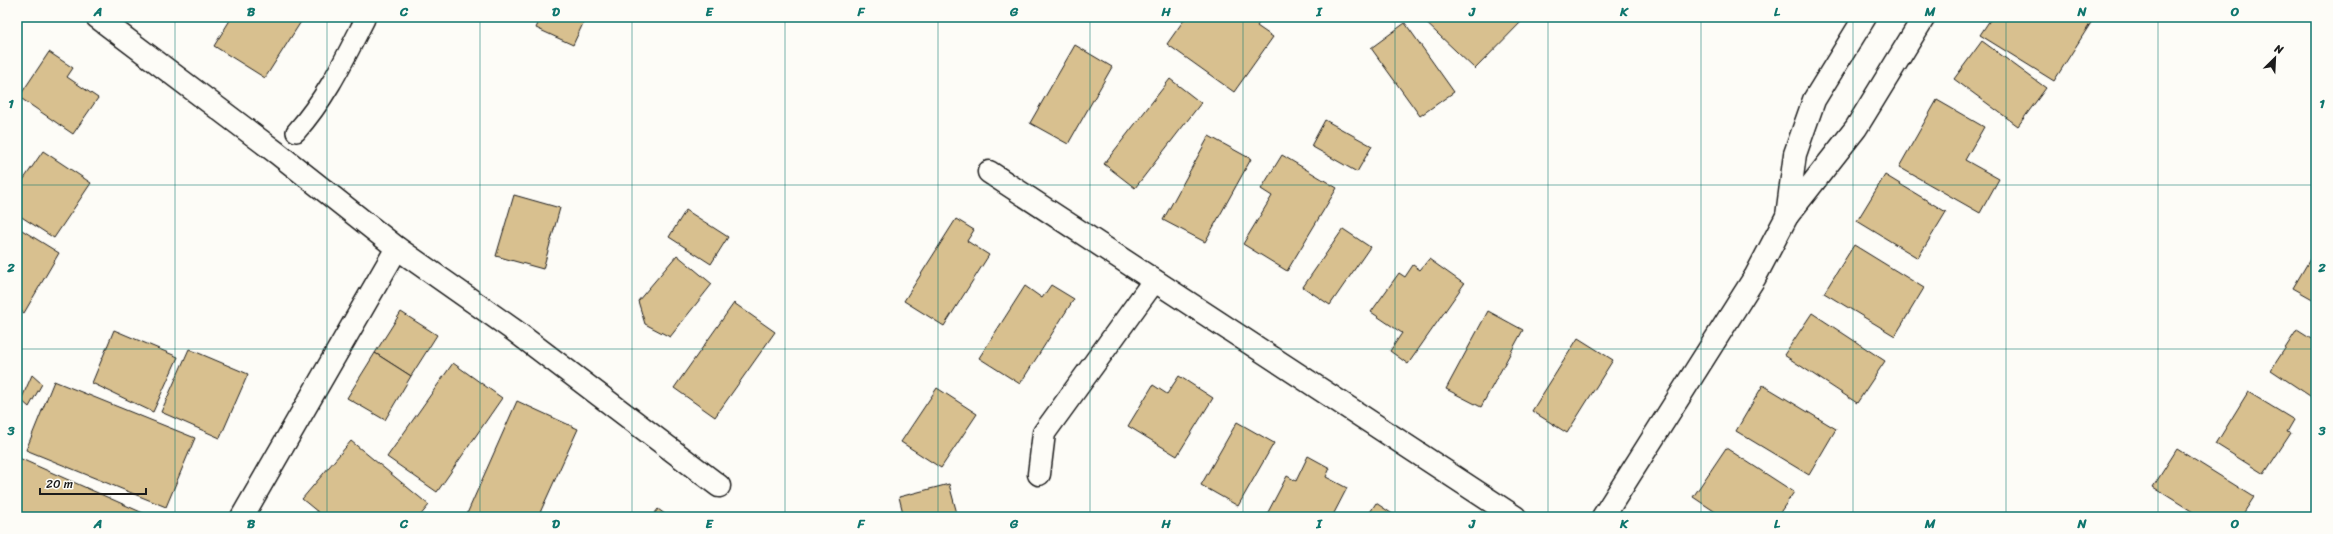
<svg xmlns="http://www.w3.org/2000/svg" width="2333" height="534" font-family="Sriracha,sans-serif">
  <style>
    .building { fill: #d8c08f; stroke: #1c1c1c }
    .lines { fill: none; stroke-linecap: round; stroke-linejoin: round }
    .lane-casing { stroke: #1c1c1c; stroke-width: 22 }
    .street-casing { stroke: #1c1c1c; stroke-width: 25 }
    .lane { stroke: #fdfcf7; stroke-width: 19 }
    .street { stroke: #fdfcf7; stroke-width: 22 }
    .grid { fill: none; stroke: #0f766e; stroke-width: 1; stroke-opacity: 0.55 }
    .neatline { fill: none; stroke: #0f766e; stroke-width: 1.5 }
    .grid-label { font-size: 13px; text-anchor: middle; font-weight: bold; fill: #0f766e }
  </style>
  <rect width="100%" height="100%" fill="#fdfcf7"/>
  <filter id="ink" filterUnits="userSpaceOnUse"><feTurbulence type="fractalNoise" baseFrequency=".025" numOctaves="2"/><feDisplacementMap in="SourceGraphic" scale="8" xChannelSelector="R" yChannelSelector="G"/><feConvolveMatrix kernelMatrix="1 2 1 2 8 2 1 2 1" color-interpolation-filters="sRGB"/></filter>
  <g filter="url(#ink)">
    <g class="building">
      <polygon points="232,17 304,17 265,78 214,46"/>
      <polygon points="541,17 586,17 573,45 536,28"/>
      <polygon points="1186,17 1263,17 1257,26 1273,37 1234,92 1167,44"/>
      <polygon points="1420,17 1526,17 1475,69"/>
      <polygon points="1992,17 2086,17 2092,21 2054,81 1980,35"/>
      <polygon points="1405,23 1454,92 1420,116 1371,48"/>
      <polygon points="1982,41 2046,88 2018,126 1954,79"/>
      <polygon points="1075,45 1112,67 1068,144 1030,123"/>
      <polygon points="49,52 73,68 67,77 98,98 73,134 19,97"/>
      <polygon points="1170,79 1201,103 1135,188 1104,164"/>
      <polygon points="1937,100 1984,127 1965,160 1999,179 1980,213 1899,167"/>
      <polygon points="1325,120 1372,146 1357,172 1311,146"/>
      <polygon points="1209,136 1251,159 1205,242 1163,220"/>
      <polygon points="43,151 91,183 54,238 17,214 17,189"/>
      <polygon points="1282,155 1337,188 1287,271 1243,244 1272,196 1261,189"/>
      <polygon points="1885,175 1946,212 1918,258 1857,221"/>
      <polygon points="514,195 560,208 543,269 496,256"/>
      <polygon points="686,210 728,237 711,264 669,237"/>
      <polygon points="956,219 974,230 967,241 989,255 944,326 904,301"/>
      <polygon points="17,227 59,253 24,313 17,308"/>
      <polygon points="1343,229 1370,247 1330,305 1303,287"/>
      <polygon points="1854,245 1924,288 1895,336 1824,293"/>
      <polygon points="2316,249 2316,301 2293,288"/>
      <polygon points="677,255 712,284 670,337 645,324 638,301"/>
      <polygon points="1429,259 1464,284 1408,364 1390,351 1402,333 1371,312 1399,273 1405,277 1413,265 1420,270"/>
      <polygon points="1051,285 1074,299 1020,384 979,358 1025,286 1042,298"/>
      <polygon points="734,303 775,332 715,417 674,388"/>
      <polygon points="1488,311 1523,330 1481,407 1446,389"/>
      <polygon points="401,312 437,335 411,376 375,353"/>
      <polygon points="1812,313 1885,361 1857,403 1784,355"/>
      <polygon points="114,330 178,357 153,412 92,383"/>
      <polygon points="2297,330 2316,342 2316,400 2271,370"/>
      <polygon points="1578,338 1613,360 1567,433 1532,411"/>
      <polygon points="189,349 248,374 220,438 161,412"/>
      <polygon points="375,353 411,376 385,420 347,398"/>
      <polygon points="453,363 502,398 437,492 387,457"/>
      <polygon points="32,375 42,384 29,407 21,400"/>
      <polygon points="1179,376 1213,398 1177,456 1128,426 1153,385 1167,394"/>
      <polygon points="54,381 195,438 166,507 26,450"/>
      <polygon points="1763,385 1836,429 1809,475 1736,431"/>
      <polygon points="937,388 977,414 941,468 901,442"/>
      <polygon points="2248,392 2294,420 2287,432 2291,433 2264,474 2216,444"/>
      <polygon points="517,401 578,429 538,517 468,517 466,516"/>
      <polygon points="1237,422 1274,443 1238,506 1201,485"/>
      <polygon points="351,441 429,505 419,517 324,517 302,499"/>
      <polygon points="1726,448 1794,492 1777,517 1723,517 1693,497"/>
      <polygon points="2177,449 2254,497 2241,517 2201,517 2153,487"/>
      <polygon points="1308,456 1330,468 1326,477 1347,488 1332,517 1272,517 1267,514 1287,476 1296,481"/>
      <polygon points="19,458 152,517 17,517 17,464"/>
      <polygon points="949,484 958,517 904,517 899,497"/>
      <polygon points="1376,503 1397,517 1367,517"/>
      <polygon points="658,509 669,517 652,517"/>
    </g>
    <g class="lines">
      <g class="lane-casing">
        <path id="lane" d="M 296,132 C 327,97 344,60 365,19"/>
      </g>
      <g class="street-casing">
        <g id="street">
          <polyline points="97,17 277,153 397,248 515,331 719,486"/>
          <polyline points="989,172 1515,517"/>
          <polyline points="1787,216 1795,154 1814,100 1865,17"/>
          <polyline points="1039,474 1044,433 1154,281"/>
          <polyline points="242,517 397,248"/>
          <polyline points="1603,517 1755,277 1787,216 1856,128 1924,17"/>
        </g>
      </g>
      <use href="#lane" class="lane"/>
      <use href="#street" class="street"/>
    </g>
  </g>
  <path class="grid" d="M 175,17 L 175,517M 327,17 L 327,517M 480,17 L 480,517M 632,17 L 632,517M 785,17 L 785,517M 938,17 L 938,517M 1090,17 L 1090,517M 1243,17 L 1243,517M 1395,17 L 1395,517M 1548,17 L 1548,517M 1701,17 L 1701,517M 1853,17 L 1853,517M 2006,17 L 2006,517M 2158,17 L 2158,517M 17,185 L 2316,185M 17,349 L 2316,349"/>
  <rect width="2333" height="534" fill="none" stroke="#fdfcf7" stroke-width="44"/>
  <g transform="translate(2275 58) rotate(24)" stroke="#fdfcf7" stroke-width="3" paint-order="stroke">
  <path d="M0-3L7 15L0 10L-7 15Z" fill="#1c1c1c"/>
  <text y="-6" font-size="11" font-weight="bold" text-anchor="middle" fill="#1c1c1c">N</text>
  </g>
  <path d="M40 488v6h106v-6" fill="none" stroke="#1c1c1c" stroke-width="2"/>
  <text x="46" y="488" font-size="12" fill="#1c1c1c" stroke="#fdfcf7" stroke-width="3" paint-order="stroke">20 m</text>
  <rect x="22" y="22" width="2289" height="490" class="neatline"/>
  <g class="grid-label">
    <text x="98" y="16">A</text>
    <text x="251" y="16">B</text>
    <text x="404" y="16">C</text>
    <text x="556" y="16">D</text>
    <text x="709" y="16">E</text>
    <text x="861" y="16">F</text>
    <text x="1014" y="16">G</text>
    <text x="1166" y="16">H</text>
    <text x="1319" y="16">I</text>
    <text x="1472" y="16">J</text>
    <text x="1624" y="16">K</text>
    <text x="1777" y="16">L</text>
    <text x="1930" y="16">M</text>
    <text x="2082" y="16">N</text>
    <text x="2235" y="16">O</text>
    <text x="11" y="108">1</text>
    <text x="2322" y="108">1</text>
    <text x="11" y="272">2</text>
    <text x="2322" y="272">2</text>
    <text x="11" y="435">3</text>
    <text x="2322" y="435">3</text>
    <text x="98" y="528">A</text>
    <text x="251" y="528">B</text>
    <text x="404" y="528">C</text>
    <text x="556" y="528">D</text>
    <text x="709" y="528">E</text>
    <text x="861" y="528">F</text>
    <text x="1014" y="528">G</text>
    <text x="1166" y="528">H</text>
    <text x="1319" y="528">I</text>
    <text x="1472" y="528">J</text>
    <text x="1624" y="528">K</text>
    <text x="1777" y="528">L</text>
    <text x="1930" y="528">M</text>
    <text x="2082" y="528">N</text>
    <text x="2235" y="528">O</text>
  </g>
</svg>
